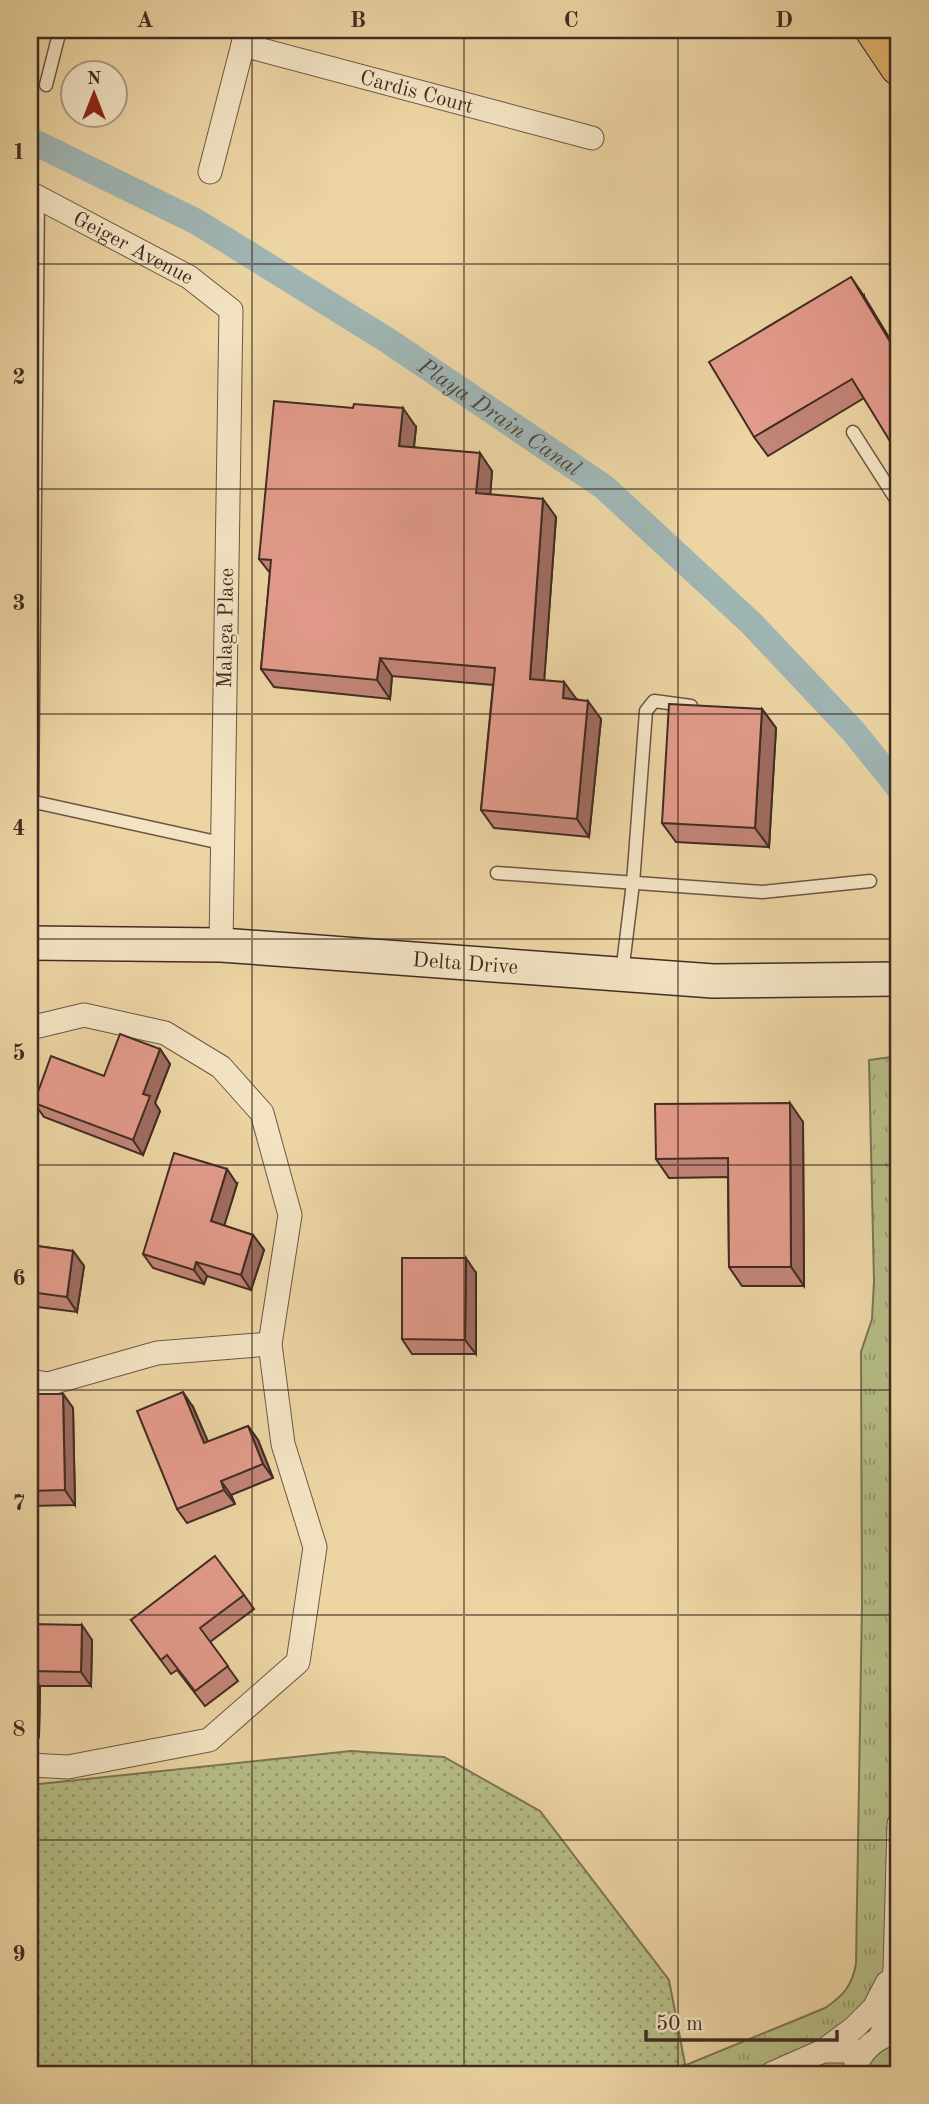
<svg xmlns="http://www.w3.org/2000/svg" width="929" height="2104" font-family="'Old Standard TT',serif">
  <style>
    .grass { fill: url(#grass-dots); stroke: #7c7454; stroke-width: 2 }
    .park { fill: url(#park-tufts); stroke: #7c7454; stroke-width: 2 }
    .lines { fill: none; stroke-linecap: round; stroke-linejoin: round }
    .canal { stroke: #9fb5b3; stroke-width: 26 }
    .service-casing { stroke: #6c5643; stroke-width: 15 }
    .minor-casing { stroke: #6c5643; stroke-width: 25 }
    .secondary-casing { stroke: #412c23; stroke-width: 36 }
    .primary-casing { stroke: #412c23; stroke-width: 39 }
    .service { stroke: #f3e3c3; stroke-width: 12 }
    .minor { stroke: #f3e3c3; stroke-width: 23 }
    .secondary { stroke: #f3e3c3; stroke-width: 33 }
    .primary { stroke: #e6ba72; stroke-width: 37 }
    .wall { fill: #c38578; stroke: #412c23; stroke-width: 2 }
    .shaded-wall { fill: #9f6c61; stroke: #412c23; stroke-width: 2 }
    .building { fill: #e39b8b; stroke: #412c23; stroke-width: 2 }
    .grid { fill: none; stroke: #412c23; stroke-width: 2; stroke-opacity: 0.55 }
    .labels { text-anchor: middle; stroke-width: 5; stroke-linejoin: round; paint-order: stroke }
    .street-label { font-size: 21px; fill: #412c23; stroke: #f3e3c3 }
    .water-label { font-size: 23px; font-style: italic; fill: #544740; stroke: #f3e3c3 }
    .neatline { fill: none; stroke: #412c23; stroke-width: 2.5 }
    .grid-label { font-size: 23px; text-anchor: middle; font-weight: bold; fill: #412c23 }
  </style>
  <defs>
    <pattern id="grass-dots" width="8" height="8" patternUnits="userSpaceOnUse" patternTransform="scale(1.75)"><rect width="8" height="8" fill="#b6bd86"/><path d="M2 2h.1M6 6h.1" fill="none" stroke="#969a6d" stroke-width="1.8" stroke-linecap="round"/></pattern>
    <pattern id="park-tufts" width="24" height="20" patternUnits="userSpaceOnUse" patternTransform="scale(1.75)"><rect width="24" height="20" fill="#b6bd86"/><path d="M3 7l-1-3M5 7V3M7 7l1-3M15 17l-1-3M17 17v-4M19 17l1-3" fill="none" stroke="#969a6d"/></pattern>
  </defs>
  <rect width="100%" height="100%" fill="#ecd4a3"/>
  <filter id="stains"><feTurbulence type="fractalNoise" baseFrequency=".00286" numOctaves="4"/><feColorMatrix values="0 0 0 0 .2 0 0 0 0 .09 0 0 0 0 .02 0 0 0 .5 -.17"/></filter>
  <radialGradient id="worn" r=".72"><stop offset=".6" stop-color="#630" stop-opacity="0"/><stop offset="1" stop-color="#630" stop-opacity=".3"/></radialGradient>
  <polygon class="grass" points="351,1751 444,1757 540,1811 669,1980 685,2064 664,2074 30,2074 30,1785"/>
  <path class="park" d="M 899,1056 L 899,2074 L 664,2074 L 825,2008 C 843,1996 852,1986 856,1964 L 862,1605 L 861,1352 L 872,1319 L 874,1281 L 869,1060 Z"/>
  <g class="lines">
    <path class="canal" id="s1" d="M 30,140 L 197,222 L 387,340 L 604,487 L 752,624 L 853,731 L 899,788"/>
    <g class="service-casing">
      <g id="service">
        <polyline points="46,85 60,30"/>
        <polyline points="853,432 899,504"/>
        <polyline points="30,801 221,843"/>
        <polyline points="32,801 38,196"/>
        <polyline points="497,873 762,892 870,881"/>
        <polyline points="622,973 633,883 646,711 654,701 691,706"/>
      </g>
    </g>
    <g class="minor-casing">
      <g id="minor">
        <path id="s2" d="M 243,45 L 592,138"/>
        <polyline points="210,172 246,33"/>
        <path id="s3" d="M 30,193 L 189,277 L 231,310 L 221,945"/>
        <polyline points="30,1028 84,1015 165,1033 221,1067 262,1113 290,1215 270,1344 283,1444 315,1547 298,1662 209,1740 68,1767 30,1765"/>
        <polyline points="30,1381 48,1384 157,1353 270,1344"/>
        <polyline points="880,2038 888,2016 895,1969 899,1824"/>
        <polyline points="823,2051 854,2028 874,2008 887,1983"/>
        <polyline points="771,2074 823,2051 864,2051"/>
        <path d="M 853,2074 C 859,2052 875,2035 899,2033"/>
      </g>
    </g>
    <g class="secondary-casing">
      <g id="secondary">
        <path id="s4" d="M 30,943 L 221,945 L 713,981 L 899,979"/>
      </g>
    </g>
    <g class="primary-casing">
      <polyline id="primary" points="874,30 899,67"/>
    </g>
    <use href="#service" class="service"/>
    <use href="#minor" class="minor"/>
    <use href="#secondary" class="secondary"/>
    <use href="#primary" class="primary"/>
  </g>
  <g class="wall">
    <polygon points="864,296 864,398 768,456 754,437"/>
    <polygon points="416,427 414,447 492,471 490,494 556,517 544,680 577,699 601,719 589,837 494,828 481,810 493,685 392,676 390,699 274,687 261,669 270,573 259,559"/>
    <polygon points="762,709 776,728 769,847 676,842 662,823"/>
    <polygon points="160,1049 170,1064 155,1103 160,1111 143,1155 44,1117 34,1103 104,1076"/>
    <polygon points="803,1122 804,1286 742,1286 729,1267 728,1177 669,1178 656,1159"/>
    <polygon points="237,1184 224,1226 253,1235 264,1250 251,1290 207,1276 204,1284 153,1268 143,1254"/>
    <polygon points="30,1245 73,1251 84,1266 77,1312 30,1306"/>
    <polygon points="476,1273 476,1354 412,1354 402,1339"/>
    <polygon points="30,1394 63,1394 73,1408 75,1505 30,1506"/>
    <polygon points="193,1407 208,1442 248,1426 258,1440 273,1478 231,1495 235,1504 187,1523 177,1509"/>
    <polygon points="244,1595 254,1609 210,1642 238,1681 205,1706 177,1670 171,1674 131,1620"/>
    <polygon points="30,1624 92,1640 91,1686 40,1686 39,1736 30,1736"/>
  </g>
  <g class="shaded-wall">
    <polygon points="851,277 864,296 899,354 891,343"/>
    <polygon points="403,408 416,427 412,464 399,446"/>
    <polygon points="480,453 492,471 489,512 476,493"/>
    <polygon points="543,499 556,517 543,697 530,679"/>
    <polygon points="380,658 392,676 390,699 377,680"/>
    <polygon points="564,682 577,700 563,698"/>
    <polygon points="588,701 601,719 589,837 577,819"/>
    <polygon points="762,709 776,728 769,847 755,828"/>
    <polygon points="160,1049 170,1064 155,1103 160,1111 143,1155 133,1140 143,1094"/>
    <polygon points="790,1103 803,1122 804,1286 791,1267"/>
    <polygon points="227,1169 237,1184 221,1236 211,1221"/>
    <polygon points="253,1235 264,1250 251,1290 241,1275"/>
    <polygon points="73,1251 84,1266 77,1312 67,1297"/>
    <polygon points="466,1258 476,1273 476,1354 465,1340"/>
    <polygon points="196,1262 207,1276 204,1284 194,1270"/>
    <polygon points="183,1392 193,1407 215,1458 204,1443"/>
    <polygon points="63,1394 73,1408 75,1505 65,1490"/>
    <polygon points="248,1426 258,1440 273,1478 263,1464"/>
    <polygon points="221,1481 231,1495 235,1504 224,1490"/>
    <polygon points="82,1625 92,1640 91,1686 81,1672"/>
    <polygon points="30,1671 40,1686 39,1736 30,1723"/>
  </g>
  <g class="building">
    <polygon points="851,277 891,343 899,338 899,456 852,379 754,437 709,362"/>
    <polygon points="274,401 353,408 354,404 403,408 399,446 480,453 476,493 543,499 530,679 564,682 563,698 588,701 577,819 481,810 495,668 380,658 377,680 261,669 271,560 259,559"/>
    <polygon points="669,704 762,709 755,828 662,823"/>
    <polygon points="120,1034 160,1049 143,1094 150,1096 133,1140 34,1103 51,1056 104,1076"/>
    <polygon points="790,1103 791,1267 729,1267 728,1158 656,1159 655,1104"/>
    <polygon points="174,1153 227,1169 211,1221 253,1235 241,1275 196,1262 194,1270 143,1254"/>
    <polygon points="30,1245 73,1251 67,1297 30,1292"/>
    <polygon points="402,1258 466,1258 465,1340 402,1339"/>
    <polygon points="183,1392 204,1443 248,1426 263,1464 221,1481 224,1490 177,1509 137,1411"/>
    <polygon points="30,1394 63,1394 65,1490 30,1491"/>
    <polygon points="215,1556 244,1595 200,1628 228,1666 195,1691 167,1655 161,1660 131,1620"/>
    <polygon points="30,1624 82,1625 81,1672 30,1671 30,1681"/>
  </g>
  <path class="grid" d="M 252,30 L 252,2074M 464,30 L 464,2074M 678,30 L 678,2074M 30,264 L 899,264M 30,489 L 899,489M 30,714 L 899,714M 30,939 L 899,939M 30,1165 L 899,1165M 30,1390 L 899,1390M 30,1615 L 899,1615M 30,1840 L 899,1840"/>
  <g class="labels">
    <g class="street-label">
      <text dy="7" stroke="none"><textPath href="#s2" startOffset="180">Cardis Court</textPath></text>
      <text dy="7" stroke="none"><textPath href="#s3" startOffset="117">Geiger Avenue</textPath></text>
      <text transform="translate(225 628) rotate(-89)" y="7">Malaga Place</text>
      <text dy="7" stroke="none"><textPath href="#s4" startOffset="436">Delta Drive</textPath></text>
    </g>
    <g class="water-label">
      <text dy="8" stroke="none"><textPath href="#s1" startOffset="546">Playa Drain Canal</textPath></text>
    </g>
  </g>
  <rect width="929" height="2104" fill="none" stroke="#ecd4a3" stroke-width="77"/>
  <g transform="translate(94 94)"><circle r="33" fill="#f3e3c3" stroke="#ac9a83" stroke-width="2"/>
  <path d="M0-5L12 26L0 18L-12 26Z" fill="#8f2418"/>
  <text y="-10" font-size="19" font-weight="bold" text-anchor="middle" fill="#412c23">N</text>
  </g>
  <path d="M646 2030v10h191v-10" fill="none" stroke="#412c23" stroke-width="3.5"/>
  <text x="656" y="2030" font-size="21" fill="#412c23" stroke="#f3e3c3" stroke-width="5" paint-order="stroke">50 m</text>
  <rect x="38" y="38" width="852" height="2028" class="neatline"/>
  <g class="grid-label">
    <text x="145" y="27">A</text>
    <text x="358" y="27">B</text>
    <text x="571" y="27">C</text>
    <text x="784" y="27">D</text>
    <text x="19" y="159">1</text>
    <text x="19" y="384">2</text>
    <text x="19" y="610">3</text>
    <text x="19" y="835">4</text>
    <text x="19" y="1060">5</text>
    <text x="19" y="1285">6</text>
    <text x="19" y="1510">7</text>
    <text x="19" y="1736">8</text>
    <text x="19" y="1961">9</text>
  </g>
  <rect width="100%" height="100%" filter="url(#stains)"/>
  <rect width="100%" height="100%" fill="url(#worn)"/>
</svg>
